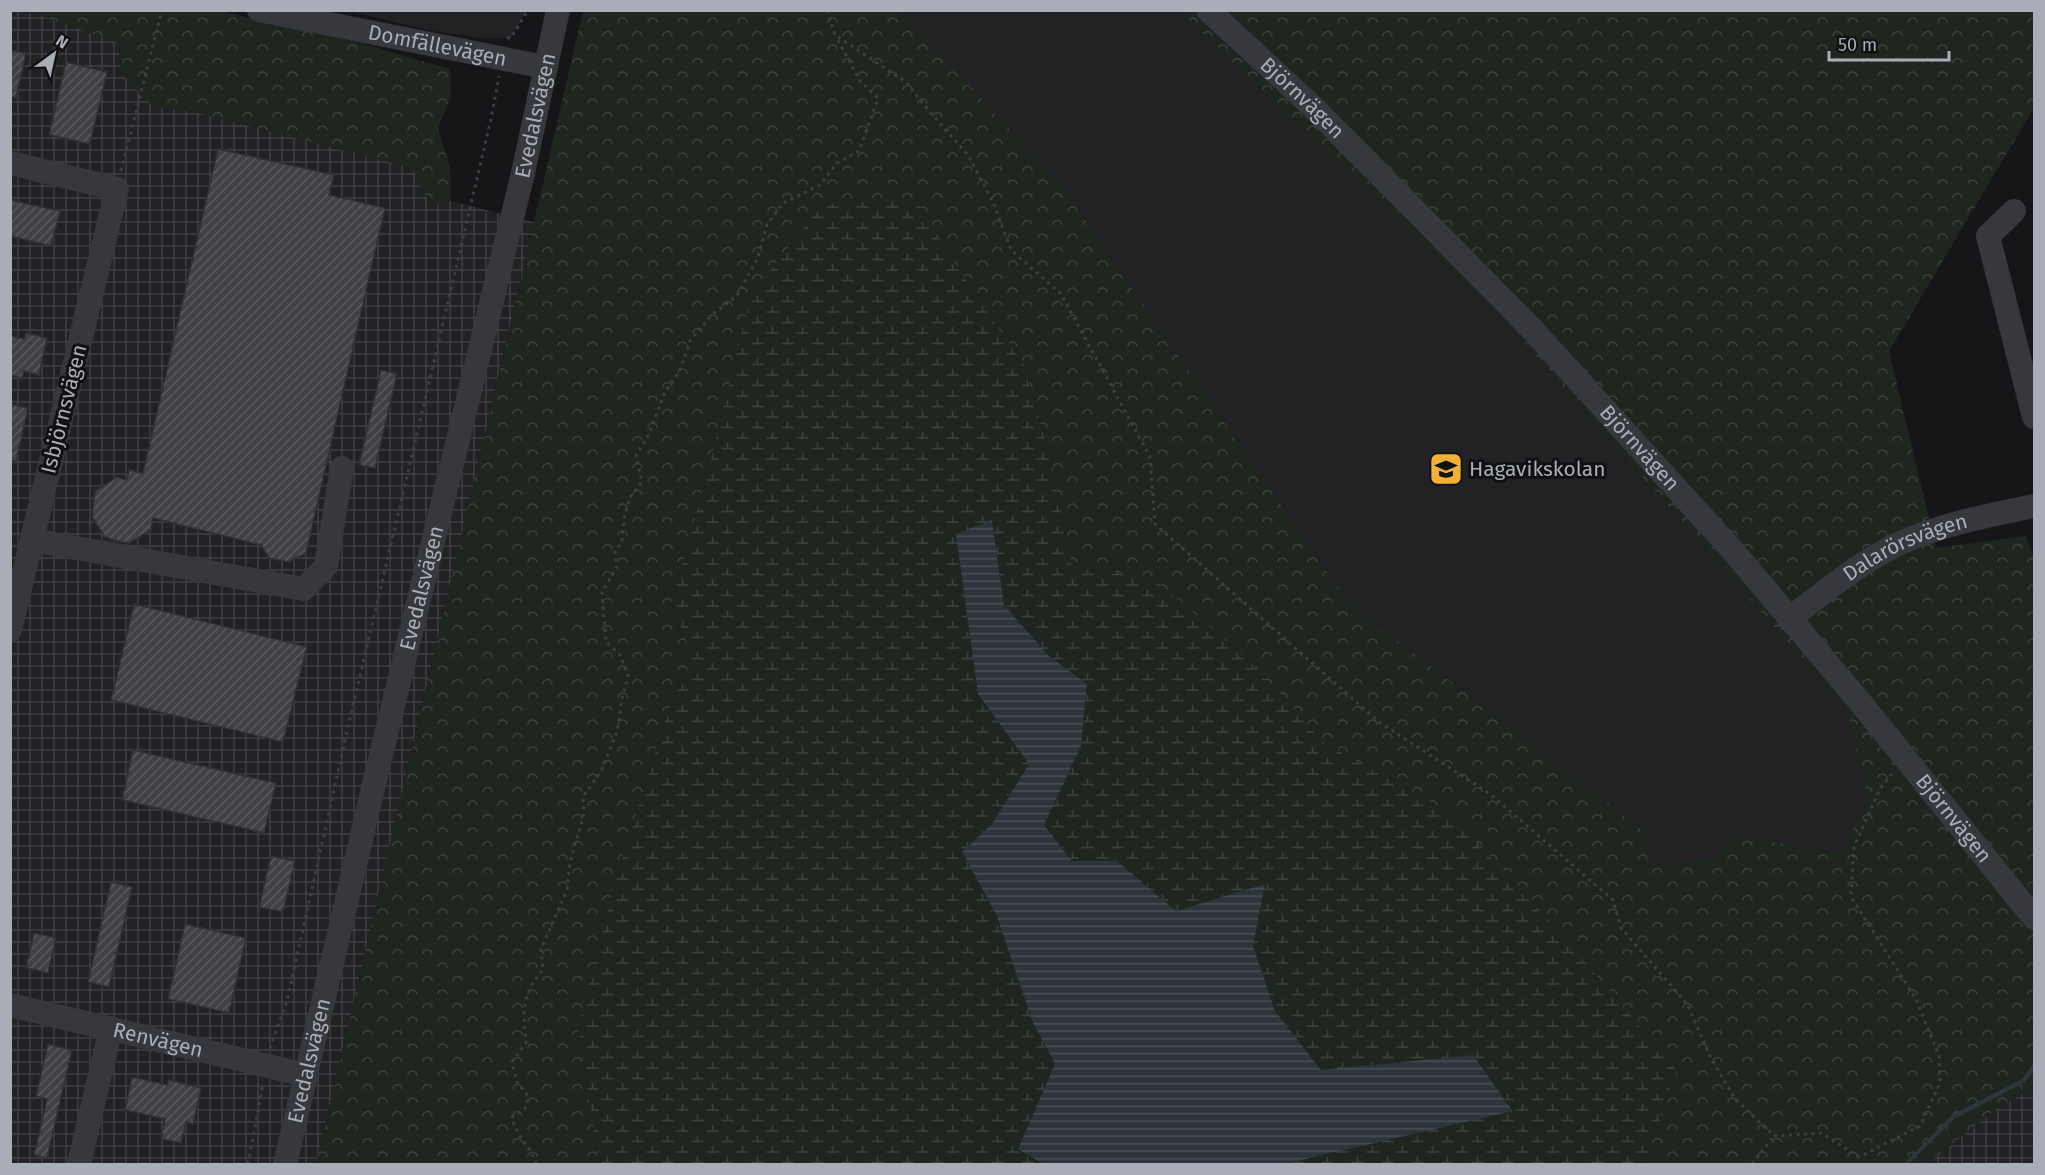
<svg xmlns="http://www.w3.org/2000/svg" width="2045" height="1175" font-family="'Fira Sans',sans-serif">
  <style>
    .built { fill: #222225 }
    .industrial { fill: url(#industrial-grid) }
    .forest { fill: url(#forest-crowns) }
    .wetland { fill: url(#wetland-marsh) }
    .water { fill: url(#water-rules) }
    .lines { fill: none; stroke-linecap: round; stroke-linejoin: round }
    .stream { stroke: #2c353c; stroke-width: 4.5 }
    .building { fill: url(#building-hatch); stroke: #303034; stroke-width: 1.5 }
    .path { stroke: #3d3f44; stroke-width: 3; stroke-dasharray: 3 4.5; stroke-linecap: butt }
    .minor { stroke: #37383d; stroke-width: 24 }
    .labels { text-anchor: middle; stroke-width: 6; stroke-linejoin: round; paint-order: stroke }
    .street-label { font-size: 21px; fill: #a8adb8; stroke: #111113 }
    .poi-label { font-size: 21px; fill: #a8adb8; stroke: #111113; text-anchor: start }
  </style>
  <defs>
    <pattern id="industrial-grid" width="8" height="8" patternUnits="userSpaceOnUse" patternTransform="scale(1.5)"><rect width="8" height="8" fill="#222225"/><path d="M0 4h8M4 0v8" fill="none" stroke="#3f3f43"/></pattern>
    <pattern id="forest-crowns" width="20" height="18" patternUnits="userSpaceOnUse" patternTransform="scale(1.5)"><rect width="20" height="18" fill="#1e261f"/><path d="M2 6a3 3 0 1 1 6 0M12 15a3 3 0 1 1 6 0" fill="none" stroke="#3c433d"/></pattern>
    <pattern id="wetland-marsh" width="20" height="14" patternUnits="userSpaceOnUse" patternTransform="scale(1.5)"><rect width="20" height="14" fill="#1e261f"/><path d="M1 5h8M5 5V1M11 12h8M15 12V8" fill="none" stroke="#3c433d"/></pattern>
    <pattern id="water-rules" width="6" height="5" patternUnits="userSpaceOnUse" patternTransform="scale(1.5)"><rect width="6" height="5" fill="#2c353c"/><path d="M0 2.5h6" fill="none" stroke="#485056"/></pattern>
    <pattern id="building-hatch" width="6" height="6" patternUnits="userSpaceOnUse" patternTransform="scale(1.5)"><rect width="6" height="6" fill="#404145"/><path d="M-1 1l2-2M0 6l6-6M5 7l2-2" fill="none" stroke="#595a5e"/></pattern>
  </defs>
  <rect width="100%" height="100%" fill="#161618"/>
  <g class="built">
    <polygon points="349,11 526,10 526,11 511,38 482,38 432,31"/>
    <polygon points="901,11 1180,11 1518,335 1847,710 1867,796 1841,854 1734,835 1713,861 1647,862 1644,831 1348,602 1062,186"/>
  </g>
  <g class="industrial">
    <polygon points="10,11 36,13 119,43 121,73 154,107 195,112 413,168 423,192 432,204 451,201 534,222 316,1164 11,1164"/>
    <polygon points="2034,1087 2034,1164 1927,1164 1995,1110"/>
  </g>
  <g class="forest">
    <polygon points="26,11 220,11 359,43 450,69 451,96 438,128 450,167 451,201 432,204 423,192 413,168 195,112 154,107 121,73 119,43"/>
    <polygon points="583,11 901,11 1062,186 1348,602 1644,831 1648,862 1713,861 1734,835 1841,854 1867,796 1847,710 1518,335 1180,11 2034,11 2034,108 1889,351 1936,548 2026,536 2034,559 2034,1087 1995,1110 1927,1164 1645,1164 1675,1070 1455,817 1323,742 1250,662 1151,576 1072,568 1054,472 1024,365 973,292 709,468 671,604 693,655 664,724 612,892 578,1027 599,1164 316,1164"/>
  </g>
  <polygon class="wetland" points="915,199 973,292 1024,365 1054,472 1072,568 1151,576 1250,662 1323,742 1455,817 1574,949 1676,1070 1645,1164 1284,1164 1513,1110 1473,1055 1321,1070 1275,1011 1253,946 1265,884 1176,911 1117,861 1072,861 1044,825 1081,746 1087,684 1049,656 1004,605 992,520 978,694 1029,764 992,824 962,852 996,914 1033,1023 1055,1065 1018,1148 1043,1164 599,1164 578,1027 612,892 664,724 693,655 671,604 709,468 750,297 822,204"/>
  <polygon class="water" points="992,520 1004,605 1049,656 1087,684 1081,746 1044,825 1072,861 1117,861 1176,911 1265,884 1253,946 1275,1011 1321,1070 1473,1055 1513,1111 1284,1164 1043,1164 1018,1149 1055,1064 1033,1023 996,914 962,852 992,824 1029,764 978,694 956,534"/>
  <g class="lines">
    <polyline class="stream" points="1906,1164 1953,1117 2023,1081 2034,1067"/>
  </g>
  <g class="building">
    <polygon points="10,50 26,53 16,98 10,97"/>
    <polygon points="66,62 107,72 90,144 49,135"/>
    <polygon points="218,149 334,175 329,195 385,208 306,553 288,562 269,558 261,545 153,518 151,530 129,543 121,542 105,537 92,517 95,491 117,477 127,480 129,470 143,473"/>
    <polygon points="10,200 60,211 51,246 10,236"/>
    <polygon points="26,333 47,338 39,375 24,371 22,378 10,375 10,336 24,339"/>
    <polygon points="381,370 397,374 375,468 359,465"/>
    <polygon points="10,404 28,408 16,461 10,461"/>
    <polygon points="134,604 307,647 283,742 111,700"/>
    <polygon points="133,750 276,783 264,833 122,800"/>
    <polygon points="271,856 295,861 283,912 259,907"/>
    <polygon points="111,882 132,887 109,987 88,982"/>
    <polygon points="185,924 246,938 229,1013 168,999"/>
    <polygon points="34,933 56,938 48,973 26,968"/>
    <polygon points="48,1044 72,1050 47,1158 34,1155 47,1099 36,1096"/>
    <polygon points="132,1077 167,1085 169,1080 201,1088 193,1124 186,1122 181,1143 161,1139 165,1119 125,1110"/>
  </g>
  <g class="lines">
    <g class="path">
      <polyline points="827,10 835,35 906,82 929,111 968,155 993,202 1011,250 1061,294 1150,457 1155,524 1379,722 1490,794 1613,900 1621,928 1687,1004 1710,1056 1735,1099 1774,1136 1822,1133 1859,1157 1920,1126 1940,1083 1939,1056 1916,999 1851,897 1854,847 1880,789 1893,772"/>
      <polyline points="507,38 511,38 528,10"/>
      <polyline points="121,171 162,10"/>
      <polyline points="270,1048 287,1001 348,727 491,119 499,76"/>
      <polyline points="248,1164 263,1084"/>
      <path d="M 536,1164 C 531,1146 516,1137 512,1117 L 525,1109 L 528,1096 L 517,1082 L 512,1062 L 526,1043 C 523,1013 521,994 543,970 L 541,949 L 567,890 L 570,862 L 584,814 L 583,797 L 601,771 L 617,732 L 622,699 L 628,676 L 620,655 L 606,642 L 602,592 L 617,567 L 615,552 L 622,541 L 624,519 L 630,497 L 642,482 L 636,455 L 647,439 L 665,392 L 679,372 L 691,339 L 714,313 L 737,296 L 758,257 L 767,225 L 782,204 L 820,185 L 837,163 L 859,151 L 878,98 L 860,81 L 836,37"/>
      <polyline points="1752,1164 1774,1136"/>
    </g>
    <g class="minor">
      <path id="s1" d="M 259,10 L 545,67"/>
      <path id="s2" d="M 1208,10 L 1315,109 L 1531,328 L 1734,552 L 1860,702 L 2034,918"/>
      <polyline points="10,163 117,189 10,630"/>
      <polyline points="2014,211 1988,236 2034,417"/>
      <polyline points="32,540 304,589 326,566 342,468"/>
      <path id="s3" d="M 1789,619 C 1823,593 1858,564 1896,545 C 1937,525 1990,515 2034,506"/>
      <path id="s4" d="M 10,1005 L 306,1075"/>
      <polyline points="79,1164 111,1028"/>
      <path id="s5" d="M 285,1164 L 373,788 L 523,173 L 558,10"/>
    </g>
  </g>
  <defs>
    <g id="school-square" transform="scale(1.725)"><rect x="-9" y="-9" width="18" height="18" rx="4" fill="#f2b134" stroke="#111113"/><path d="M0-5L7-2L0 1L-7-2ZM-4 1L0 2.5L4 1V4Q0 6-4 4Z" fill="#111"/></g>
  </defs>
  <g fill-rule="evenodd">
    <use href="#school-square" x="1446" y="469"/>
  </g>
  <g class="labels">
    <g class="street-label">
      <text dy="7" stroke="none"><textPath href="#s1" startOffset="182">Domfällevägen</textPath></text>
      <text dy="7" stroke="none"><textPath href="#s2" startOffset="129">Björnvägen</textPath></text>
      <text dy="7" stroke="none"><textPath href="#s5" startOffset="1078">Evedalsvägen</textPath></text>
      <text transform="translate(64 409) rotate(-76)" y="7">Isbjörnsvägen</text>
      <text dy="7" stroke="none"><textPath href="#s2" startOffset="615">Björnvägen</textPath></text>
      <text dy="7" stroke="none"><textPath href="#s3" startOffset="138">Dalarörsvägen</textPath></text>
      <text dy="7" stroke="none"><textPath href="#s5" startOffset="592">Evedalsvägen</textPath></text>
      <text dy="7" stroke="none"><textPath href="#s2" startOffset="1101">Björnvägen</textPath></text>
      <text dy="7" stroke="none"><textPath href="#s4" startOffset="152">Renvägen</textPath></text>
      <text dy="7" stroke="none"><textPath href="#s5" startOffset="106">Evedalsvägen</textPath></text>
    </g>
    <g class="poi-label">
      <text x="1469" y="476">Hagavikskolan</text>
    </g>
  </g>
  <rect width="2045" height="1175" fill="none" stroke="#a8adb8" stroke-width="24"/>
  <g transform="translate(54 54) rotate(33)" stroke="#111113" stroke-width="4.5" paint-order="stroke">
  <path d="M0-4.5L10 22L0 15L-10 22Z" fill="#a8adb8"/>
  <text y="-9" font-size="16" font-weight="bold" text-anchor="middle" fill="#a8adb8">N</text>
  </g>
  <path d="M1829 51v9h120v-9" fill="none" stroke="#a8adb8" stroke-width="3"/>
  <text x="1838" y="51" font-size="18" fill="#a8adb8" stroke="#111113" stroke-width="4.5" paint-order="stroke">50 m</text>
</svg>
